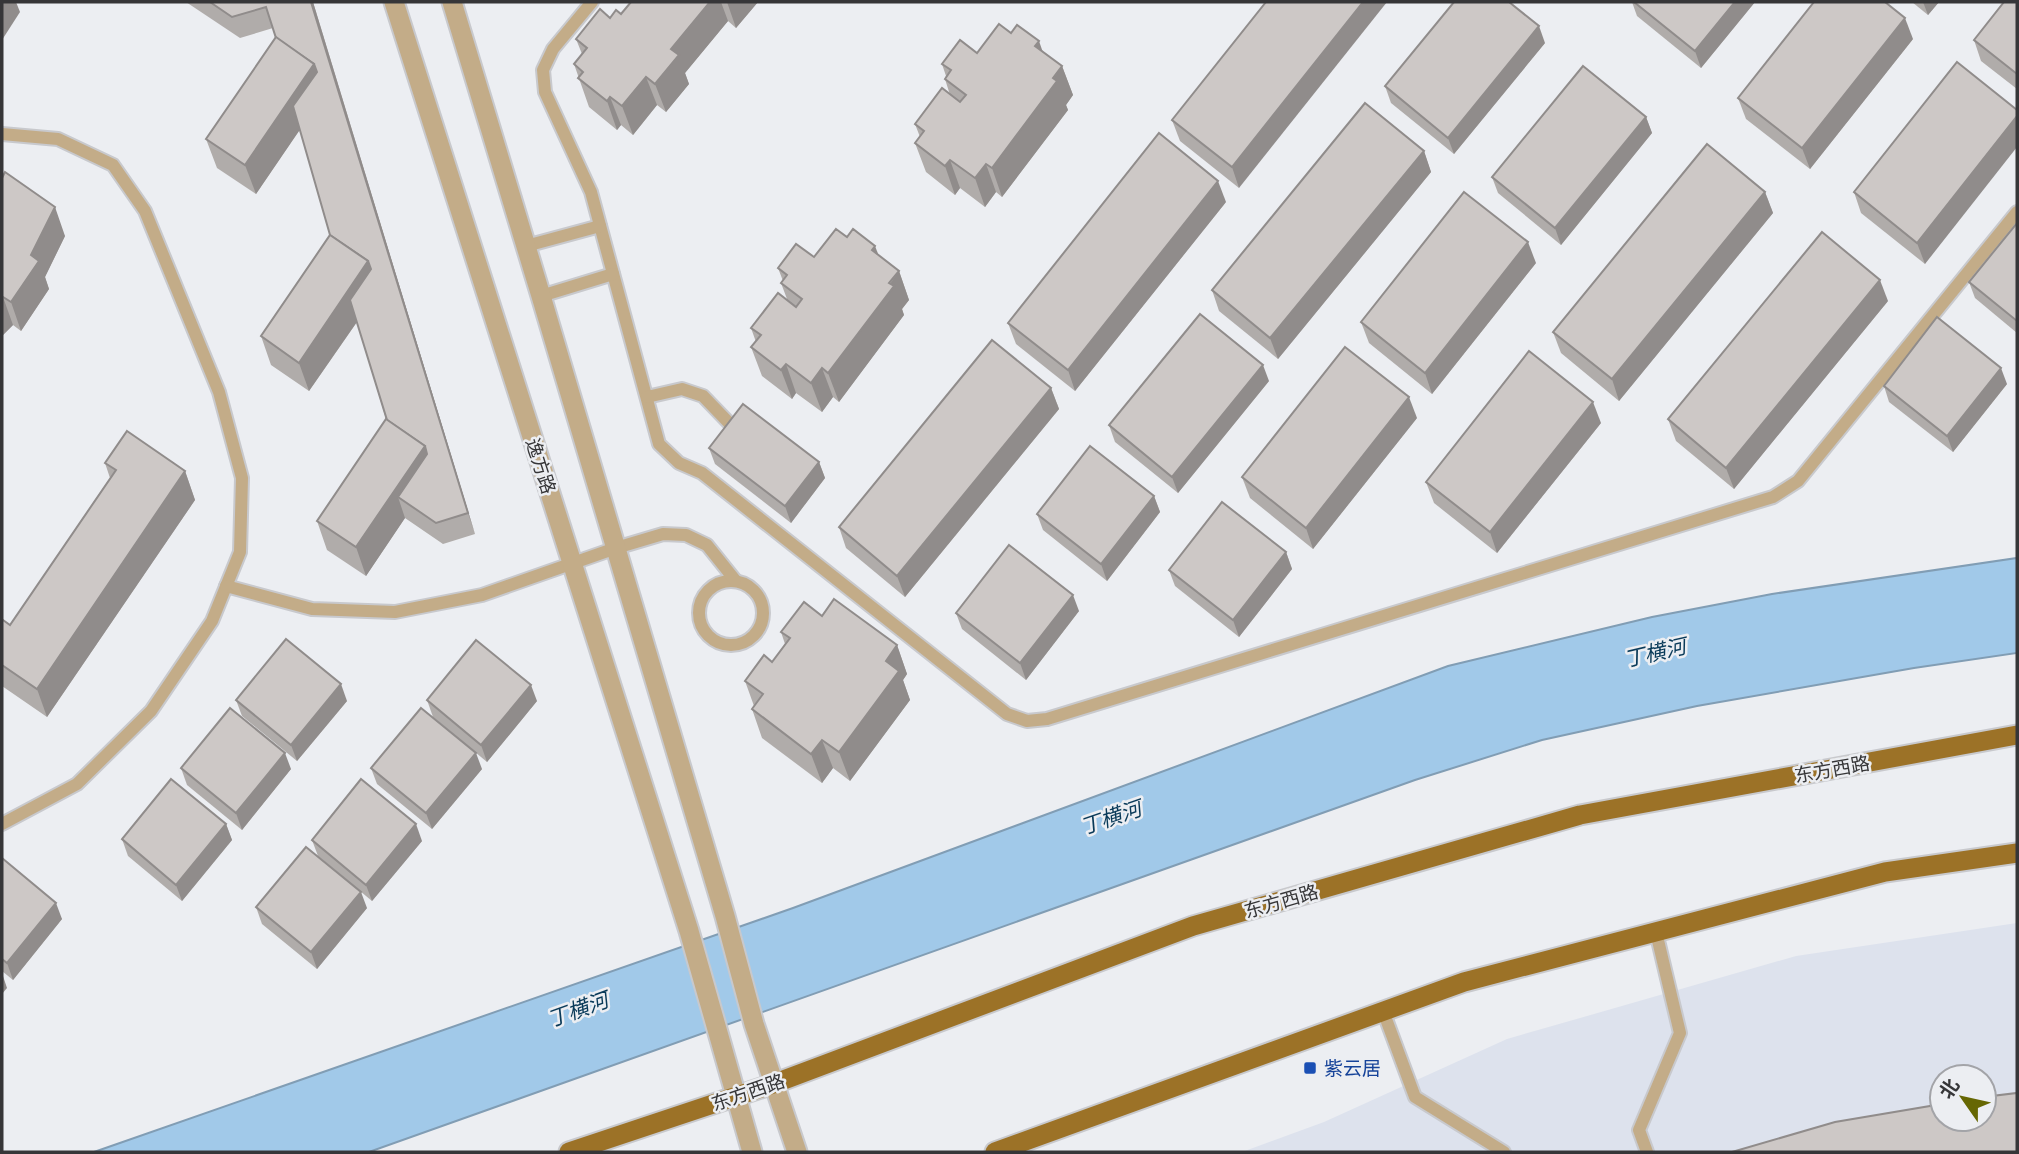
<svg xmlns="http://www.w3.org/2000/svg" width="2019" height="1154" font-family="Commissioner,'Noto Sans SC',sans-serif">
  <style>
    .built { fill: #dde2ed; fill-rule: evenodd }
    .water { fill: #a1c9e9; stroke: #819db4; stroke-width: 2 }
    .lines { fill: none; stroke-linecap: round; stroke-linejoin: round }
    .service-casing { stroke: #c8c9cd; stroke-width: 16 }
    .tertiary-casing { stroke: #c8c9cd; stroke-width: 23 }
    .primary-casing { stroke: #c8c9cd; stroke-width: 23 }
    .service { stroke: #c3ac88; stroke-width: 12 }
    .tertiary { stroke: #c3ac88; stroke-width: 19 }
    .primary { stroke: #9c7227; stroke-width: 19 }
    .wall { fill: #b0acaa }
    .shaded-wall { fill: #908c8b }
    .building { fill: #cdc8c6; stroke: #908c8b; stroke-width: 2 }
    .transit-dot { fill: #1a4fb4; stroke: #eceef2; stroke-width: 2.5 }
    .labels { text-anchor: middle; stroke-width: 5; stroke-linejoin: round; paint-order: stroke }
    .street-label { font-size: 19px; fill: #363638; stroke: #eceef2 }
    .transit-label { font-size: 19px; fill: #164399; stroke: #eceef2; text-anchor: start }
    .water-label { font-size: 21px; font-style: italic; fill: #093a59; stroke: #eceef2 }
  </style>
  <rect width="100%" height="100%" fill="#eceef2"/>
  <path class="built" d="M 2017,923 L 2017,1152 L 1242,1152 L 1324,1122 L 1507,1039 L 1796,956 ZM 1942,1077 L 1984,1077 L 1984,1119 L 1942,1119 Z"/>
  <polygon class="water" points="2017,558 2017,653 1914,668 1697,706 1542,740 1415,780 369,1152 94,1152 793,908 1448,666 1652,617 1772,594"/>
  <g class="lines">
    <g class="service-casing">
      <g id="service">
        <polyline points="592,2 553,49 543,70 545,92 591,192 659,444 679,463 702,473 1007,714 1027,721 1047,719 1773,497 1798,481 2017,212"/>
        <polyline points="2,134 58,139 113,165 145,211 219,392 242,478 240,552 212,621 151,711 77,784 2,824"/>
        <polyline points="526,246 600,226"/>
        <polyline points="541,296 613,274"/>
        <polyline points="647,397 682,389 703,396 729,423"/>
        <circle cx="731" cy="613" r="32"/>
        <polyline points="226,586 312,609 395,612 482,595 616,548 663,534 686,535 707,545 735,580"/>
        <polyline points="1383,1011 1415,1097 1504,1152"/>
        <polyline points="1647,1152 1639,1130 1680,1033 1656,932"/>
      </g>
    </g>
    <g class="tertiary-casing">
      <g id="tertiary">
        <polyline points="394,2 689,931 752,1152"/>
        <polyline points="452,2 541,296 725,916 754,1024 797,1152"/>
      </g>
    </g>
    <g class="primary-casing">
      <g id="primary">
        <polyline points="569,1152 773,1084 1193,926 1580,815 2017,735"/>
        <polyline points="995,1152 1464,982 1885,872 2017,853"/>
      </g>
    </g>
    <use href="#service" class="service"/>
    <use href="#tertiary" class="tertiary"/>
    <use href="#primary" class="primary"/>
  </g>
  <g class="wall">
    <polygon points="186,2 313,2 475,534 443,544 405,518 366,576 327,550 317,521 386,419 357,322 309,391 271,365 261,336 330,235 300,129 256,194 217,168 206,139 276,37 273,28 240,38"/>
    <polygon points="631,2 758,2 736,28 728,21 685,73 689,84 666,112 657,105 633,135 621,125 617,130 589,107 574,64 582,54 576,39 610,18 621,14"/>
    <polygon points="1266,2 1239,188 1180,141 1172,120"/>
    <polygon points="1632,2 1755,2 1701,68 1637,16"/>
    <polygon points="1912,2 1939,2 1928,15"/>
    <polygon points="2017,2 2017,89 1981,61 1974,40"/>
    <polygon points="1011,33 1043,52 1062,66 1073,95 1066,105 1068,110 1002,197 996,192 985,207 960,188 955,195 926,172 915,143 920,137 915,124 950,95 945,79 946,76 942,64 977,53"/>
    <polygon points="1913,39 1810,169 1746,119 1738,98"/>
    <polygon points="1545,43 1454,154 1391,103 1385,86"/>
    <polygon points="1957,62 1925,264 1861,213 1854,192"/>
    <polygon points="1646,117 1652,133 1561,245 1498,193 1492,177"/>
    <polygon points="1424,151 1431,172 1278,359 1219,311 1212,290"/>
    <polygon points="2,178 65,236 45,277 49,289 21,331 13,325 2,336"/>
    <polygon points="1765,192 1773,213 1619,401 1561,353 1553,332"/>
    <polygon points="1226,202 1075,391 1016,344 1008,323"/>
    <polygon points="2017,223 2017,333 1975,298 1969,282"/>
    <polygon points="847,237 879,256 899,271 909,300 902,309 904,315 839,402 833,397 822,412 796,393 792,399 762,376 751,347 756,342 751,328 787,299 781,283 783,281 778,268 814,257"/>
    <polygon points="1536,263 1432,394 1369,343 1361,322"/>
    <polygon points="1888,301 1734,489 1676,441 1668,419"/>
    <polygon points="1269,381 1178,493 1115,442 1109,425"/>
    <polygon points="2007,384 1953,452 1889,402 1884,386"/>
    <polygon points="1051,388 1059,409 905,597 846,548 839,527"/>
    <polygon points="1417,418 1313,549 1250,498 1242,477"/>
    <polygon points="1601,423 1497,553 1434,503 1426,482"/>
    <polygon points="709,448 819,462 825,478 791,523 715,464"/>
    <polygon points="105,463 185,471 195,500 47,717 2,686 2,621 10,625 110,478"/>
    <polygon points="1154,496 1160,512 1107,581 1043,530 1037,514"/>
    <polygon points="1286,552 1292,569 1239,637 1175,586 1169,570"/>
    <polygon points="1079,611 1026,680 962,629 956,613"/>
    <polygon points="822,616 897,645 907,674 903,680 910,700 850,781 833,768 822,783 762,738 752,709 754,706 745,681 772,662 785,644 781,632"/>
    <polygon points="236,700 347,701 297,761 242,716"/>
    <polygon points="427,700 537,701 487,762 433,717"/>
    <polygon points="181,768 291,769 242,830 187,785"/>
    <polygon points="371,768 482,769 432,829 377,784"/>
    <polygon points="226,824 232,840 182,901 128,856 122,839"/>
    <polygon points="312,840 422,841 372,901 318,856"/>
    <polygon points="2,858 62,919 13,980 2,971"/>
    <polygon points="256,907 367,908 317,969 262,924"/>
  </g>
  <g class="shaded-wall">
    <polygon points="2,2 16,2 20,12 2,40"/>
    <polygon points="311,2 313,2 475,534 468,513"/>
    <polygon points="710,2 721,2 728,21 685,73 689,84 666,112 655,84 671,49"/>
    <polygon points="727,2 758,2 736,28"/>
    <polygon points="1363,2 1387,2 1239,188 1232,167"/>
    <polygon points="1735,2 1755,2 1701,68 1695,51"/>
    <polygon points="1923,2 1939,2 1928,15"/>
    <polygon points="1905,18 1913,39 1810,169 1802,148"/>
    <polygon points="1539,26 1545,43 1454,154 1448,138"/>
    <polygon points="1039,41 1049,70 1035,46"/>
    <polygon points="314,64 325,93 256,194 245,165"/>
    <polygon points="1062,66 1073,95 1066,105 1068,110 1002,197 992,168"/>
    <polygon points="646,77 657,105 633,135 622,106"/>
    <polygon points="610,97 621,125 617,130 607,101"/>
    <polygon points="2017,116 2017,147 1925,264 1917,243"/>
    <polygon points="1646,117 1652,133 1561,245 1555,228"/>
    <polygon points="1424,151 1431,172 1278,359 1270,338"/>
    <polygon points="950,160 960,188 955,195 945,166"/>
    <polygon points="986,164 996,192 985,207 975,178"/>
    <polygon points="1218,181 1226,202 1075,391 1068,370"/>
    <polygon points="1765,192 1773,213 1619,401 1612,379"/>
    <polygon points="55,207 65,236 45,277 49,289 21,331 11,302 31,255"/>
    <polygon points="1528,242 1536,263 1432,394 1425,373"/>
    <polygon points="875,246 886,274 872,250"/>
    <polygon points="368,261 379,290 309,391 299,363"/>
    <polygon points="899,271 909,300 902,309 904,315 839,402 828,373"/>
    <polygon points="1880,280 1888,301 1734,489 1726,468"/>
    <polygon points="3,297 13,325 2,336 2,298"/>
    <polygon points="786,364 796,393 792,399 781,370"/>
    <polygon points="1263,365 1269,381 1178,493 1172,477"/>
    <polygon points="822,368 833,397 822,412 811,383"/>
    <polygon points="2001,368 2007,384 1953,452 1947,436"/>
    <polygon points="1051,388 1059,409 905,597 897,576"/>
    <polygon points="1409,397 1417,418 1313,549 1306,528"/>
    <polygon points="1593,402 1601,423 1497,553 1490,532"/>
    <polygon points="425,446 435,475 398,497 405,518 366,576 356,547"/>
    <polygon points="819,462 825,478 791,523 785,506"/>
    <polygon points="185,471 195,500 47,717 37,689"/>
    <polygon points="1154,496 1160,512 1107,581 1101,564"/>
    <polygon points="1286,552 1292,569 1239,637 1233,620"/>
    <polygon points="1073,595 1079,611 1026,680 1020,663"/>
    <polygon points="897,645 907,674 903,680 910,700 850,781 839,752 886,661"/>
    <polygon points="341,684 347,701 297,761 291,745"/>
    <polygon points="531,685 537,701 487,762 481,745"/>
    <polygon points="822,740 833,768 822,783 811,754"/>
    <polygon points="285,753 291,769 242,830 236,813"/>
    <polygon points="476,753 482,769 432,829 426,813"/>
    <polygon points="226,824 232,840 182,901 176,885"/>
    <polygon points="416,824 422,841 372,901 366,885"/>
    <polygon points="361,892 367,908 317,969 311,952"/>
    <polygon points="56,903 62,919 13,980 7,963"/>
    <polygon points="2,973 7,988 2,994"/>
  </g>
  <g class="building">
    <polygon points="210,2 311,2 468,513 436,523 398,497 427,454 425,446 387,420 350,300 371,269 368,261 330,235 293,106 317,72 314,64 276,38 266,7 232,17"/>
    <polygon points="631,2 710,2 671,49 679,55 655,84 646,77 622,106 610,97 607,101 578,78 583,72 574,64 587,48 576,39 600,9 610,18 616,10 621,14"/>
    <polygon points="1266,2 1363,2 1232,167 1172,120"/>
    <polygon points="1454,2 1509,2 1539,26 1448,138 1385,86"/>
    <polygon points="1634,2 1735,2 1695,51"/>
    <polygon points="1814,2 1885,2 1905,18 1802,148 1738,98"/>
    <polygon points="2004,2 2017,2 2017,74 1974,40"/>
    <polygon points="999,24 1011,33 1017,25 1039,41 1035,46 1062,66 1053,78 1057,81 992,168 986,164 975,178 950,160 945,166 915,143 924,131 915,124 942,88 960,102 966,95 945,79 951,70 942,64 960,40 977,53"/>
    <polygon points="276,37 314,64 245,165 206,139"/>
    <polygon points="1957,62 2017,110 2017,116 1917,243 1854,192"/>
    <polygon points="1583,66 1646,117 1555,228 1492,177"/>
    <polygon points="1365,103 1424,151 1270,338 1212,290"/>
    <polygon points="1159,133 1218,181 1068,370 1008,323"/>
    <polygon points="1707,144 1765,192 1612,379 1553,332"/>
    <polygon points="5,172 55,207 31,255 39,261 11,302 3,297 2,298 2,178"/>
    <polygon points="1464,192 1528,242 1425,373 1361,322"/>
    <polygon points="2017,223 2017,321 1969,282"/>
    <polygon points="836,229 847,237 853,229 875,246 872,250 899,271 889,283 894,286 828,373 822,368 811,383 786,364 781,370 751,347 761,335 751,328 778,293 796,307 802,299 781,283 787,275 778,268 796,244 814,257"/>
    <polygon points="1822,232 1880,280 1726,468 1668,419"/>
    <polygon points="330,235 368,261 299,363 261,336"/>
    <polygon points="1200,314 1263,365 1172,477 1109,425"/>
    <polygon points="1937,317 2001,368 1947,436 1884,386"/>
    <polygon points="992,340 1051,388 897,576 839,527"/>
    <polygon points="1345,347 1409,397 1306,528 1242,477"/>
    <polygon points="1529,351 1593,402 1490,532 1426,482"/>
    <polygon points="743,404 819,462 785,506 709,448"/>
    <polygon points="386,419 425,446 356,547 317,521"/>
    <polygon points="127,431 185,471 37,689 2,665 2,621 3,620 10,625 116,470 105,463"/>
    <polygon points="1090,446 1154,496 1101,564 1037,514"/>
    <polygon points="1222,502 1286,552 1233,620 1169,570"/>
    <polygon points="1009,545 1073,595 1020,663 956,613"/>
    <polygon points="834,599 897,645 886,661 899,671 839,752 822,740 811,754 752,709 763,694 745,681 764,655 772,662 790,638 781,632 804,602 822,616"/>
    <polygon points="286,639 341,684 291,745 236,700"/>
    <polygon points="476,640 531,685 481,745 427,700"/>
    <polygon points="230,708 285,753 236,813 181,768"/>
    <polygon points="421,708 476,753 426,813 371,768"/>
    <polygon points="171,779 226,824 176,885 122,839"/>
    <polygon points="361,779 416,824 366,885 312,840"/>
    <polygon points="306,847 361,892 311,952 256,907"/>
    <polygon points="2,858 56,903 7,963 2,959"/>
    <polygon points="2017,1093 2017,1152 1732,1152 1835,1122 1942,1104 1942,1119 1984,1119 1984,1097"/>
  </g>
  <rect class="transit-dot" x="1303" y="1061" width="14" height="14" rx="3.5"/>
  <g class="labels">
    <g class="street-label">
      <text transform="translate(541 466) rotate(72)" y="7">逸方路</text>
      <text transform="translate(1832 769) rotate(-10)" y="7">东方西路</text>
      <text transform="translate(1281 901) rotate(-16)" y="7">东方西路</text>
      <text transform="translate(748 1092) rotate(-19)" y="7">东方西路</text>
    </g>
    <g class="transit-label">
      <text x="1324" y="1075">紫云居</text>
    </g>
    <g class="water-label">
      <text transform="translate(1655 653) rotate(-13)" y="7">丁横河</text>
      <text transform="translate(1111 818) rotate(-19)" y="7">丁横河</text>
      <text transform="translate(578 1010) rotate(-20)" y="7">丁横河</text>
    </g>
  </g>
  <rect width="2019" height="1154" fill="none" stroke="#363638" stroke-width="7"/>
  <g transform="translate(1963 1098) rotate(304)"><circle r="33" fill="#eceef2" stroke="#a3a4a8" stroke-width="2"/>
  <path d="M0-5L12 26L0 18L-12 26Z" fill="#666703"/>
  <text y="-10" font-size="19" font-weight="bold" text-anchor="middle" fill="#363638">北</text>
  </g>
</svg>
